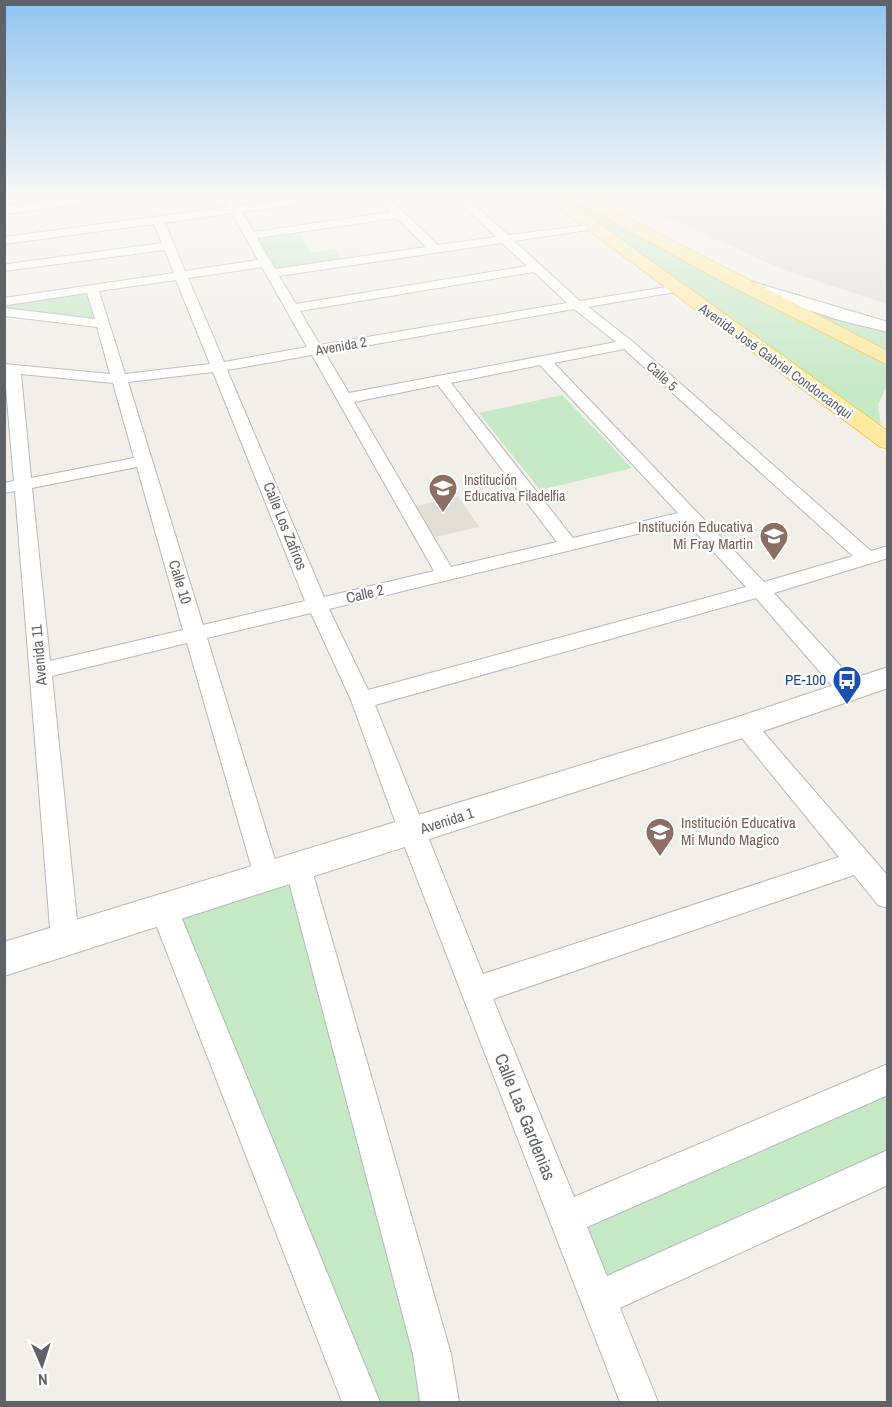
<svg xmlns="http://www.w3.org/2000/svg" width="892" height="1407" font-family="'Archivo Narrow',sans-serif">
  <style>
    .education { fill: #e1ded6 }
    .green { fill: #c5e8c5 }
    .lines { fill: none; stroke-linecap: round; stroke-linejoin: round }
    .minor-casing { stroke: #b5b8bc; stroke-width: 2 }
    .tertiary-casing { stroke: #b5b8bc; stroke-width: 2 }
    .trunk-casing { stroke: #f9ab00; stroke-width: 1 }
    .minor { fill: #fff; fill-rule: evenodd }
    .tertiary { fill: #fff; fill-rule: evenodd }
    .trunk { fill: #feeaa1; fill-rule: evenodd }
    .labels { text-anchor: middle; stroke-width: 4.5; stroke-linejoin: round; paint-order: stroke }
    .far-street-label { font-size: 14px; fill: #5f6368; stroke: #fff }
    .far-education-label { font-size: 14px; fill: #785e54; stroke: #fff; text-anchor: start }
    .street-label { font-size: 15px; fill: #5f6368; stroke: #fff }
    .education-label { font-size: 15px; fill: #785e54; stroke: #fff; text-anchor: end }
    .transit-label { font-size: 15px; fill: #164399; stroke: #fff; text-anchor: end }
    .near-street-label { font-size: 18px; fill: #5f6368; stroke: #fff }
  </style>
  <rect width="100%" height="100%" fill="#f1efe8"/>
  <g class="education">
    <polygon points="614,194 887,194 887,304 786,271"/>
    <polygon points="458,496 479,527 431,538 412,507"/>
  </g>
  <g class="green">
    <polygon points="557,194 569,194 731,284 887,365 887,385 878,405 881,427"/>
    <polygon points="297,231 311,252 334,249 343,260 275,270 255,237"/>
    <polygon points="92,288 103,324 5,312 5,303"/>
    <polygon points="768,294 887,330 887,354"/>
    <polygon points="562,395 632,468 540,490 479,413"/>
    <polygon points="298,867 432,1354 440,1402 362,1402 167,917"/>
    <polygon points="887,1079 887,1167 598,1299 566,1218"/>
  </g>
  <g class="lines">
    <g class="minor-casing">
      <g id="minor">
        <path d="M 221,194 L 231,194 L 238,206 L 327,194 L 357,194 L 352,197 L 242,212 L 254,232 L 391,212 L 374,194 L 385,194 L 438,245 L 496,237 L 451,194 L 462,194 L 508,235 L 598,224 L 598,228 L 594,229 L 514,241 L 580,301 L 679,285 L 681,288 L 679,291 L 675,292 L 588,307 L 632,341 L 871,551 L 888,546 L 888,558 L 774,593 L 856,683 L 859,689 L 856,695 L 848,697 L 840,695 L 756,598 L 375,705 L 483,974 L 839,857 L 737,732 L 733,726 L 737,720 L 745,717 L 753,720 L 888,876 L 888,908 L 878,905 L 854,875 L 493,999 L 574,1197 L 888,1064 L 888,1095 L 587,1227 L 607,1276 L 888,1150 L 888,1185 L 620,1308 L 658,1402 L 620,1402 L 399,832 L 351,700 L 311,613 L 207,638 L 280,876 L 276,884 L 267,888 L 258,884 L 254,876 L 187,643 L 52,676 L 79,940 L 75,949 L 65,953 L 55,949 L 51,940 L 15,491 L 4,493 L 4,483 L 14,481 L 4,364 L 110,374 L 97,327 L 4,316 L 4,308 L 95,319 L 87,293 L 7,305 L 4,304 L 4,298 L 174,273 L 165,250 L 4,271 L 4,265 L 8,264 L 162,243 L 154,224 L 4,244 L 4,237 L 228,207 ZM 232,213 L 258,260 L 185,271 L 165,223 ZM 397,218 L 426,247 L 275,269 L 257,238 ZM 502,243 L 527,266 L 296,304 L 279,276 ZM 262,267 L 307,347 L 224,362 L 188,278 ZM 534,272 L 567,303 L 320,345 L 300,311 ZM 176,280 L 210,364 L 125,374 L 99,291 ZM 574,309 L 616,342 L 349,393 L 325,353 ZM 624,349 L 853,556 L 764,582 L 554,363 ZM 312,355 L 434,571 L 324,597 L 227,370 ZM 540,365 L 678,513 L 573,538 L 451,383 ZM 213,372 L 305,601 L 203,625 L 128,382 ZM 21,374 L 113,383 L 134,458 L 31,478 ZM 438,385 L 557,542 L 451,567 L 354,402 ZM 137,467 L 183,630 L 50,661 L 32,488 ZM 686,522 L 746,587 L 368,690 L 329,609 Z"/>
        <polygon points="298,856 307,859 311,867 451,1354 459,1402 420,1402 413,1354 285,867 289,859"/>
        <polygon points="164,897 174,900 178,909 380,1402 342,1402 150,909 154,900"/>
      </g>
    </g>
    <g class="tertiary-casing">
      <g id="tertiary">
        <polygon points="98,194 137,194 131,198 4,214 4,206"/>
        <polygon points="570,194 584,194 587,198 580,202 575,201"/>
        <polygon points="743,279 888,322 888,332 839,320 737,287 735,284 737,281"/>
        <polygon points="888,667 888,688 755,734 4,976 4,942 738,717"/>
      </g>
    </g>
    <g class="trunk-casing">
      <g id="trunk">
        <polygon points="540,194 558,194 888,431 888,449 880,447"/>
        <polygon points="594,200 888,351 888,365 726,284 588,208 586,205 588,202"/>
      </g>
    </g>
    <use href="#minor" class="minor"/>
    <use href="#tertiary" class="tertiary"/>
    <use href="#trunk" class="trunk"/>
  </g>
  <linearGradient id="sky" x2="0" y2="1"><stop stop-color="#8fc3f1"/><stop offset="0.5" stop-color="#f9f8f5"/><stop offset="1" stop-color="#f9f8f5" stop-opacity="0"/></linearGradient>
  <rect width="892" height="391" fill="url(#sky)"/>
  <defs>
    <g id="school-pin" transform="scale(1.5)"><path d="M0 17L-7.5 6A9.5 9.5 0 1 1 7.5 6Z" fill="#8d6e63" stroke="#fff"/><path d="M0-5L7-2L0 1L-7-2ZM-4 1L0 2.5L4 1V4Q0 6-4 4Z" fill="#fff"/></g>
    <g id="bus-pin" transform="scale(1.5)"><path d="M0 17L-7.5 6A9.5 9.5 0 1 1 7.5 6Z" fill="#1a4fb4" stroke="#fff"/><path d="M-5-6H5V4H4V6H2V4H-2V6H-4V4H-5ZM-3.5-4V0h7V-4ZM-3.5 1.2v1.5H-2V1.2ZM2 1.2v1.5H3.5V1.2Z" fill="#fff"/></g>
  </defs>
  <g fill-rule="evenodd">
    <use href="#school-pin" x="443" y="488"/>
    <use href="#school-pin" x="774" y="536"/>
    <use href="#bus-pin" x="847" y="680"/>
    <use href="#school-pin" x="660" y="832"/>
  </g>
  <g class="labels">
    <g class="far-street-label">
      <text transform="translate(341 346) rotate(-10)" y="5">Avenida 2</text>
      <text transform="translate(776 361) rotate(36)" y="5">Avenida José Gabriel Condorcanqui</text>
      <text transform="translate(662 376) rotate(42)" y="5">Calle 5</text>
    </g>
    <g class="far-education-label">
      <text x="464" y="485">Institución<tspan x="464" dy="16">Educativa Filadelfia</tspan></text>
    </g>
    <g class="street-label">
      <text transform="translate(285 526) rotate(68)" y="5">Calle Los Zafiros</text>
      <text transform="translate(180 582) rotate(73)" y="5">Calle 10</text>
      <text transform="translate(365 594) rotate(-13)" y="5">Calle 2</text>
      <text transform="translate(39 655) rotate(-95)" y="5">Avenida 11</text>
      <text transform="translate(447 821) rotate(-18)" y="5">Avenida 1</text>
    </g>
    <g class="education-label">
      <text x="753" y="532">Institución Educativa<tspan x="753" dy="17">Mi Fray Martin</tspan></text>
      <text x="681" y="828" text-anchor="start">Institución Educativa<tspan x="681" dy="17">Mi Mundo Magico</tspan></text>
    </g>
    <g class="transit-label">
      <text x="826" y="685">PE-100</text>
    </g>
    <g class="near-street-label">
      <text transform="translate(525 1117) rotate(68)" y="6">Calle Las Gardenias</text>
    </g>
  </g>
  <rect width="892" height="1407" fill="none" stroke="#5f6368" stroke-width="12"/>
  <g transform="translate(42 1365) rotate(177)" stroke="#ffffff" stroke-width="4.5" paint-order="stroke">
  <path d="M0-4.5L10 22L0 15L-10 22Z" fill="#5f6368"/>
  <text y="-9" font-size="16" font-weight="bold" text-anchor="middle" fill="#5f6368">N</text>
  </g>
</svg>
